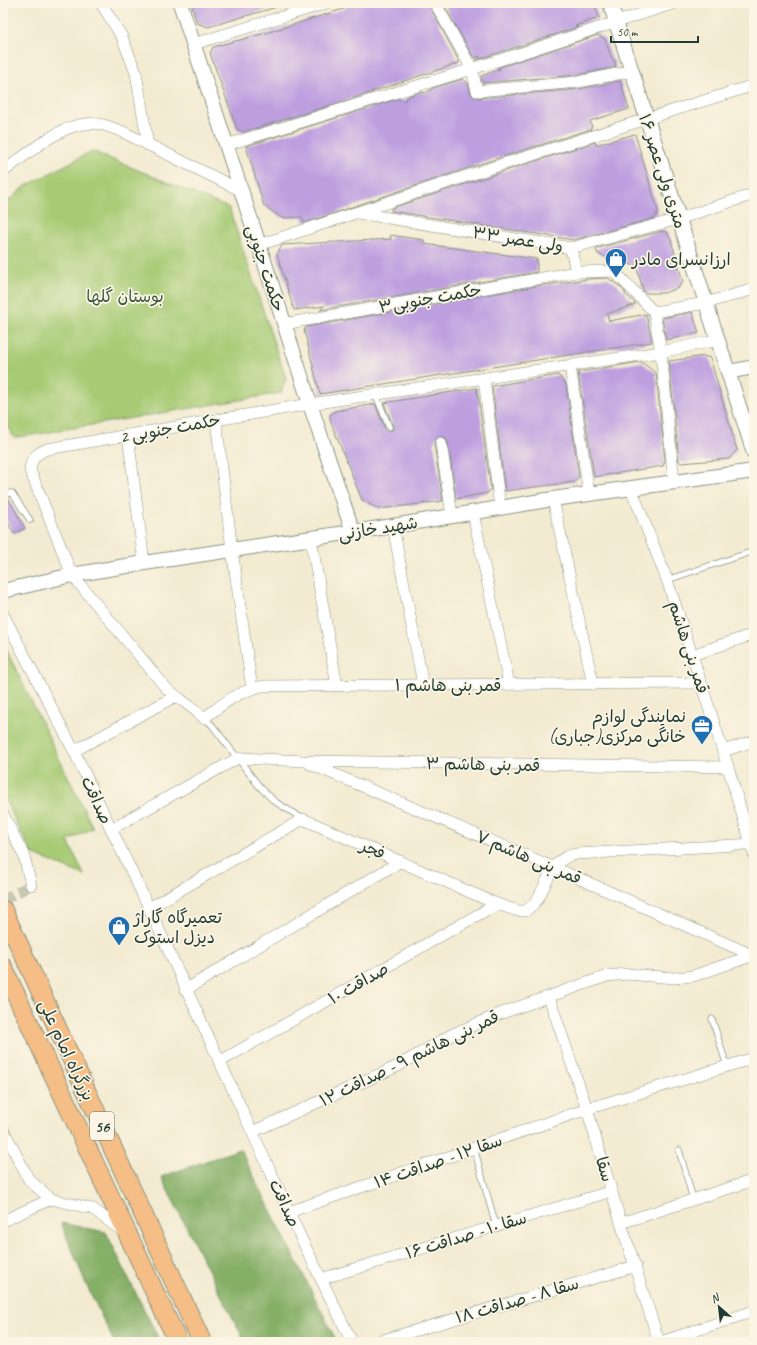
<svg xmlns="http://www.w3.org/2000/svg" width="757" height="1345" font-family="Caveat,'Playpen Sans Arabic',sans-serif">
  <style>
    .green { fill: #a7cb75; stroke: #638454 }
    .forest { fill: #85af66; stroke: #52764d }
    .building { fill: #bd9fe0 }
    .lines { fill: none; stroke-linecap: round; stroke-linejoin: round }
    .minor-tunnel { stroke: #c9c8b2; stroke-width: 11; stroke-dasharray: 11 5.5; stroke-linecap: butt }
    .service-casing { stroke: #899482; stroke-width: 7 }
    .minor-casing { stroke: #899482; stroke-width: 12 }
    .tertiary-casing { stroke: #899482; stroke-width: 16 }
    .trunk-casing { stroke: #899482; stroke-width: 20 }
    .service { stroke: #fff; stroke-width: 5.5 }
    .minor { stroke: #fff; stroke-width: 11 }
    .tertiary { stroke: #fff; stroke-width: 14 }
    .trunk { stroke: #f6be87; stroke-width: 18 }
    .labels { text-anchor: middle; stroke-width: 3.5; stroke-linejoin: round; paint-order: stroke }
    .shield { fill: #fcf5e5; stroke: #617469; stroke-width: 1 }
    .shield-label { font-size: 16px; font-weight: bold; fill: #1f3d34 }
    .street-label { font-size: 17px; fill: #1f3d34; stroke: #fcf5e5 }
    .poi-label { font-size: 17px; fill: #1f3d34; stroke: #fcf5e5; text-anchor: start }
    .park-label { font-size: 17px; fill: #3a5941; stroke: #fcf5e5 }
  </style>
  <rect width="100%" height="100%" fill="#fcf5e5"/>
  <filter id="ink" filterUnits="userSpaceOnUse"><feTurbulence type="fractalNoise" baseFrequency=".025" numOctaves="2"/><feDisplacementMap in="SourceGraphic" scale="8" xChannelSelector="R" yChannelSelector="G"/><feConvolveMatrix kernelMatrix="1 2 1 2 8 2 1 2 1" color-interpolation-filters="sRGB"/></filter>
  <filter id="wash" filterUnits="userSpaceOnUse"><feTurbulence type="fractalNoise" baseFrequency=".012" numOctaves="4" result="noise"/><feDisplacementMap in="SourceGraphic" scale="16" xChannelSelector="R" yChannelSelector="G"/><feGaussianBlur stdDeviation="0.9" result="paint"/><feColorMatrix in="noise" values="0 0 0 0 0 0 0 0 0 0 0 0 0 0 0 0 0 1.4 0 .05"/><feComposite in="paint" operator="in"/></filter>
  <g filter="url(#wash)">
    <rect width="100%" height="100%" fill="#f3ebd1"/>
    <g class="green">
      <polygon points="92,151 229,208 286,379 281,393 14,438 3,415 3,206 24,187"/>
      <polygon points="3,643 93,828 68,841 84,875 32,854 3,796"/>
    </g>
    <g class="forest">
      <polygon points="240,1149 337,1342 245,1342 161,1177"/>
      <polygon points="61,1223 106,1232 160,1342 114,1342 86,1284"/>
    </g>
    <g id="blocks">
      <g class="building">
        <polygon points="191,3 280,3 280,6 208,27 197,23"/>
        <polygon points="363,3 428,3 459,61 459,63 371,92 373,92 243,132 237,129 210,53 213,47 266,33"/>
        <polygon points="443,3 594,3 599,18 575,26 578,27 476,60 480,58 479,56 474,58"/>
        <polygon points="598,35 605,39 612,59 614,60 616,67 577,75 482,83 481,76 500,69 497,68"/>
        <polygon points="463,79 468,83 471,95 478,98 579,89 620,81 629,109 590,121 592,127 590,128 591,129 492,160 304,223 302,217 282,218 264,206 246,146 398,99 404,101 409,96 421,92 426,93 433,88"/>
        <polygon points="635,134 658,211 655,218 574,240 391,211 392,208 496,174 595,142 596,145"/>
        <polygon points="662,231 667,232 671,240 683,282 678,288 664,293 646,293 644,292 636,266 625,263 623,257 606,257 598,254 596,250 598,248"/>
        <polygon points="390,235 424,240 424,244 537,259 537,272 320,310 324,306 294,310 277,254 282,245 391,239"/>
        <polygon points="608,278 619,286 626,293 624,293 636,304 607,314 609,321 646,314 652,342 320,394 304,330 306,327 537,286 589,279"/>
        <polygon points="692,312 699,333 666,340 662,318"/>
        <polygon points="704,356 710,358 737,450 729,459 681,463 679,461 669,361"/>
        <polygon points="641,362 656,373 665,461 663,466 594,477 578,372"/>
        <polygon points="558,375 566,384 579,477 574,482 505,491 492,386"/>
        <polygon points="477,388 491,490 487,493 456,499 448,442 446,438 440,436 436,438 434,444 443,501 379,509 362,500 330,420 330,415 335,411 375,404 385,429 387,431 390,431 393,429 393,426 384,403"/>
        <polygon points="3,498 8,498 25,528 14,534 3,513"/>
      </g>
    </g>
  </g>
  <g filter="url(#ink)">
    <use href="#blocks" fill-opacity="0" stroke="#899482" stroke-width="1"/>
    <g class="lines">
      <polyline class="minor-tunnel" points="3,900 31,885"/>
      <g class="service-casing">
        <g id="service">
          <polyline points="376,395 389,427"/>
          <polyline points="3,494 12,493 30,520"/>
          <polyline points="667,580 754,551"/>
          <polyline points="204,718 212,725 259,786 274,801 303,819"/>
          <polyline points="712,1019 727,1066"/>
          <polyline points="474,1148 496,1226"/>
          <polyline points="679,1150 693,1199"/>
        </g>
      </g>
      <g class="minor-casing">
        <g id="minor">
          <polyline points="101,3 122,37 136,73 148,145"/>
          <polyline points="435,3 472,69 477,91 578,82 632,71"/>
          <polyline points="194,44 327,3"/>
          <polyline points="226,145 472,69 675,3"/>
          <path d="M 3,172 C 24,156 59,126 85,124 C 98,122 110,127 121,131 L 242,191"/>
          <polyline points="358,213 571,248 678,219 754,194"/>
          <polyline points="259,245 494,167 754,85"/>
          <polyline points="571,248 576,272 614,271 654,312 706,303 754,289"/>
          <polyline points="654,312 661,352 674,482"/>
          <polyline points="284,324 576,272"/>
          <polyline points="570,366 589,494"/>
          <polyline points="484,379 500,508"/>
          <polyline points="216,420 232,550 252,689"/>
          <polyline points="128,435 144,563"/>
          <polyline points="441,443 452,516"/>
          <polyline points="631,488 667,580 692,655 728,767 754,854"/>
          <polyline points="553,499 593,684"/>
          <polyline points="473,513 509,684"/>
          <polyline points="393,526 423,685"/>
          <polyline points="311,539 337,686"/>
          <polyline points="3,614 74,751 149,908 302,1240 352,1342"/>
          <polyline points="692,655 754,634"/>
          <path d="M 701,683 L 262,686 C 235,693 226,702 204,718 C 193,707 179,699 167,689 L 72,575 L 30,470 C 31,458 36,454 47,449 L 310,404 L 661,352 L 717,340"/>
          <polyline points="74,751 176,696"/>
          <polyline points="723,751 754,741"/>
          <polyline points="310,764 553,867 752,955"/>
          <polyline points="3,814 24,856 31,885"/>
          <polyline points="111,829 238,758 305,761 728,767"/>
          <path d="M 149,908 L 303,819 L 497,904 L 518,911 L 526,911 C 529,908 534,904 537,900 C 549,881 550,859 576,854 L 754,844"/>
          <polyline points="185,990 401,861"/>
          <polyline points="549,997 587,1109 621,1223 659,1342"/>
          <polyline points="219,1062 497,904"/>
          <polyline points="3,1129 29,1180 51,1199 93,1209 125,1233"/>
          <polyline points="252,1132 398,1066 453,1034 502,1013 607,976 627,974 674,978 693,976 754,955"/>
          <polyline points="289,1212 587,1109 754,1058"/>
          <polyline points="3,1221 51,1199"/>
          <polyline points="621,1223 754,1180"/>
          <polyline points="321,1279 612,1191"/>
          <polyline points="376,1342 636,1266"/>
          <polyline points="661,1342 754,1311"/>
        </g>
      </g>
      <g class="tertiary-casing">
        <g id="tertiary">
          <polyline points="180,3 259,245 310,404 353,532"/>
          <polyline points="610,3 754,453"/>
          <polyline points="728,372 754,367"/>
          <polyline points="3,591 72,575 144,563 393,526 553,499 754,471"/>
        </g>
      </g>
      <g class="trunk-casing">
        <g id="trunk">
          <polyline points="3,910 202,1342"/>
          <polyline points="3,967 178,1342"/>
        </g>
      </g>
      <use href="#service" class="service"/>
      <use href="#minor" class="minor"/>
      <use href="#tertiary" class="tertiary"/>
      <use href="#trunk" class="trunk"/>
    </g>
  </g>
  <defs>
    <g id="shop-pin" transform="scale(1.15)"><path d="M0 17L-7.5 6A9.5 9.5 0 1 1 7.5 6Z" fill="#1f6fb2" stroke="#fcf5e5"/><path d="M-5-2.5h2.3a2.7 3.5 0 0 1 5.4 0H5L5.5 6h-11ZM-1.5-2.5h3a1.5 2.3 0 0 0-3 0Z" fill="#fff"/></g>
    <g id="office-pin" transform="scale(1.15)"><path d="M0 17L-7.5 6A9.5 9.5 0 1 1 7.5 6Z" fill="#1f6fb2" stroke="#fcf5e5"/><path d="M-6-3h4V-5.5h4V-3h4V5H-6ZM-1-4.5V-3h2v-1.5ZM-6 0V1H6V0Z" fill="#fff"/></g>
  </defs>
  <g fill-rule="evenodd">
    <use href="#shop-pin" x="616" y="259"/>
    <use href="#office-pin" x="702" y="726"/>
    <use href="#shop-pin" x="119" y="927"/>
  </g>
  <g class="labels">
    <rect class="shield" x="90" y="1112" width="24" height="28" rx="3"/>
    <g class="shield-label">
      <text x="102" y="1132">56</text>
    </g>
    <g class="street-label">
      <text transform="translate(663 171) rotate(72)" y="6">۱۶ متری ولی عصر</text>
      <text transform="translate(518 239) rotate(9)" y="6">ولی عصر ۳۳</text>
      <text transform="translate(266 268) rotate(72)" y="6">حکمت جنوبی</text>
      <text transform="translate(430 298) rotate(-10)" y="6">حکمت جنوبی۳</text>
      <text transform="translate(170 428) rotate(-10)" y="6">حکمت جنوبی 2</text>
      <text transform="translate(378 528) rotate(-9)" y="6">شهید خازنی</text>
      <text transform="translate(689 647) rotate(72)" y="6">قمر بنی هاشم</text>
      <text x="448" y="691">قمر بنی هاشم ۱</text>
      <text transform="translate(483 764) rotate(1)" y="6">قمر بنی هاشم ۳</text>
      <text transform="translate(97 800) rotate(65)" y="6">صداقت</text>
      <text transform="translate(373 849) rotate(23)" y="6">فجر</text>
      <text transform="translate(529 857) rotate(23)" y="6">قمر بنی هاشم ۷</text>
      <text transform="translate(358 983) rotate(-30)" y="6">صداقت ۱۰</text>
      <text transform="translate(67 1050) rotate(65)" y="6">بزرگراه امام علی</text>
      <text transform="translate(409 1058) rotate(-26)" y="6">قمر بنی هاشم ۹ - صداقت ۱۲</text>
      <text transform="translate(438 1161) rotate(-19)" y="6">سقا ۱۲ - صداقت ۱۴</text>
      <text transform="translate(605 1169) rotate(73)" y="6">سقا</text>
      <text transform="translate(285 1203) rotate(65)" y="6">صداقت</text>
      <text transform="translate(466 1235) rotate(-17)" y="6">سقا ۱۰ - صداقت ۱۶</text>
      <text transform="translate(517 1300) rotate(-16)" y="6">سقا ۸ - صداقت ۱۸</text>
    </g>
    <g class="poi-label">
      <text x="632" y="265">ارزانسرای مادر</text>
      <text x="686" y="722" text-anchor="end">نمایندگی لوازم<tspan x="686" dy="20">خانگی مرکزی(جباری)</tspan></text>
      <text x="134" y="923">تعمیرگاه گاراژ<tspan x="134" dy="20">دیزل استوک</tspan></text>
    </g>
    <g class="park-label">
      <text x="125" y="302">بوستان گلها</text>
    </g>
  </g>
  <rect width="757" height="1345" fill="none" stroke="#fcf5e5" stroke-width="16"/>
  <g transform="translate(719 1307) rotate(332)" stroke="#fcf5e5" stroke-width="3" paint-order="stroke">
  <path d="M0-3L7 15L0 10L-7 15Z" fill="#1f3d34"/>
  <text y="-6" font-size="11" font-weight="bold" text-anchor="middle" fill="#1f3d34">N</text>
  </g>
  <path d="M611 36v6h87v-6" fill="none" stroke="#1f3d34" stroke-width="2"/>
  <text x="617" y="36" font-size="12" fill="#1f3d34" stroke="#fcf5e5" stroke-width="3" paint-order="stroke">50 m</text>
</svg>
